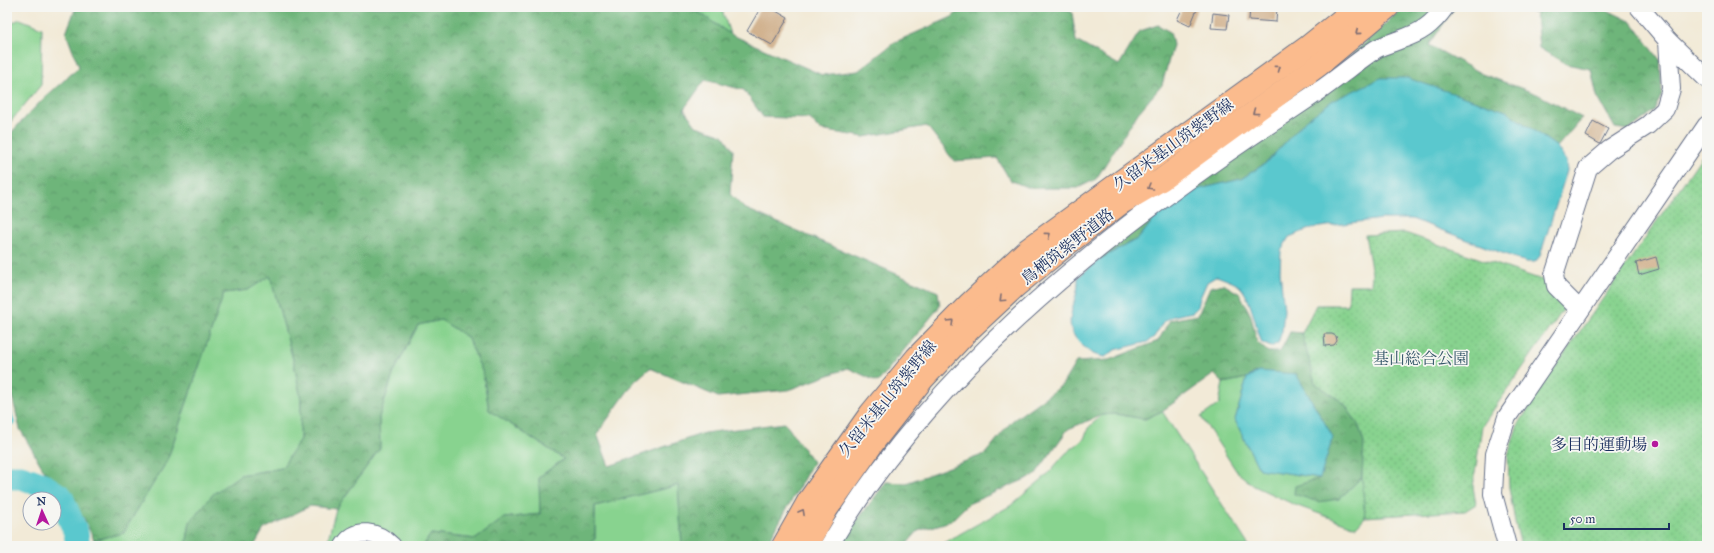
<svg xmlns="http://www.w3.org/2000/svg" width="1714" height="553" font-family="'IM FELL Great Primer','Noto Serif JP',serif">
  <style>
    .grass { fill: #88d38f; stroke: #528176 }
    .forest { fill: url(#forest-crowns); stroke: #44726c }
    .park { fill: url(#park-dots); stroke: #528176 }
    .water { fill: #5ac8ce; stroke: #3a7c96 }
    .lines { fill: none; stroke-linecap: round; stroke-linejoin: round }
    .stream { stroke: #5ac8ce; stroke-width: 4 }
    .river { stroke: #5ac8ce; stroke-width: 25 }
    .building { fill: #d0b08c }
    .minor-casing { stroke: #667088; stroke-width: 20 }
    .major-casing { stroke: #667088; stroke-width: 24 }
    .minor { stroke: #fff; stroke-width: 18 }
    .major { stroke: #fbbb8d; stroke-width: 22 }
    .oneway { stroke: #806e73 }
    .poi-dot { fill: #b5179e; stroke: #f6f6f2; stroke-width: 1.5 }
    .labels { text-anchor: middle; stroke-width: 3.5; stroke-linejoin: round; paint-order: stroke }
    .street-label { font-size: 16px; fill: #1b2f5e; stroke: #f6f6f2 }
    .park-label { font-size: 16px; fill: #36586a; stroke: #f6f6f2 }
    .poi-label { font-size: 16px; fill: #1b2f5e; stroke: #f6f6f2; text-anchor: end }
  </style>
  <defs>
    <pattern id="forest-crowns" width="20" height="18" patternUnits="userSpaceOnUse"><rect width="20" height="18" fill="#6eb57a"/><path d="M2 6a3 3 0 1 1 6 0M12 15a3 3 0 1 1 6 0" fill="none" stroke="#5a9467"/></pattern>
    <pattern id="park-dots" width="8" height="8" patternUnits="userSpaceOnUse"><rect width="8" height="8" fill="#88d38f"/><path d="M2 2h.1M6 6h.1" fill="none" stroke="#75b57e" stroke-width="1.8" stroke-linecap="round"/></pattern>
  </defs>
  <rect width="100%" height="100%" fill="#f6f6f2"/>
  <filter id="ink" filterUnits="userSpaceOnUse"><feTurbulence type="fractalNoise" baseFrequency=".025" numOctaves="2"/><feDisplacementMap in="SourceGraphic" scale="8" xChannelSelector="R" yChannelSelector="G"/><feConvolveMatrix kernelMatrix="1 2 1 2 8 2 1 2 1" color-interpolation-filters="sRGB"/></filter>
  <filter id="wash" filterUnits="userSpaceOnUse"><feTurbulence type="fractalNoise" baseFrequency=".012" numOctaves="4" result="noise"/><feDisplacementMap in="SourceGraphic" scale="16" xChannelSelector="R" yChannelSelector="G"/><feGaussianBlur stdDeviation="0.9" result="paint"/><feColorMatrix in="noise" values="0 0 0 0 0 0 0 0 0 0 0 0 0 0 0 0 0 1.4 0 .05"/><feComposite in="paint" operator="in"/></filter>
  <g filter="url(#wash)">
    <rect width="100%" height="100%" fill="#f2ead7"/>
    <g class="grass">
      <polygon points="691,7 721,7 730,34"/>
      <polygon points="20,19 42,28 41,85 7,126 7,25"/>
      <polygon points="270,275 294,363 301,399 300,439 282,468 240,475 190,522 186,546 95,546 94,540 123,533 167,461 224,293 248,290"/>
      <polygon points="441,320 467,337 483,373 489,410 564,459 539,477 540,514 504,518 476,539 431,534 423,546 402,546 399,543 394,546 326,546 336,509 380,448 379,417 394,372 418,325"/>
      <polygon points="1247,378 1235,420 1259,469 1320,478 1339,499 1362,477 1365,517 1356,527 1295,505 1254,486 1237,472 1201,417 1219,404 1223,383"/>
      <polygon points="1162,411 1249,546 938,546 1010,506 1046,476 1065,454 1084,439 1088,428 1102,415 1115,414 1145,419"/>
      <polygon points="678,485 682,546 583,546 595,539 595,506"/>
    </g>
    <g class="forest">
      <polygon points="76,7 691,7 730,34 822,75 858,71 895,42 952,17 963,7 1057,7 1072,12 1076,41 1119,65 1140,31 1158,25 1170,32 1173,45 1162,85 1138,113 1096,179 1078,188 1029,188 1010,180 997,158 954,161 927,126 864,137 820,130 810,119 763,117 744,90 705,80 684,109 696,126 723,135 733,150 730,194 744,208 938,292 940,306 878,382 848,368 788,390 718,397 650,368 635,381 597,434 609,466 704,433 785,423 813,462 766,546 682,546 678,485 595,506 595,539 583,546 423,546 431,534 476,539 504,518 540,514 539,477 564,459 489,410 483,373 467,337 441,320 418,325 394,372 379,417 380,448 336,509 310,506 264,529 254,546 186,546 190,522 213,494 240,475 282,468 300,439 301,399 294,363 270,276 248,290 224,293 167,461 123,533 94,540 84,518 53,486 20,429 7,376 7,217 11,203 7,137 42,100 79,67 66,33"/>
      <polygon points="1403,7 1455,7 1429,45 1482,74 1537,94 1582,118 1557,147 1506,111 1305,121 1266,163 1241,179 1187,192 1162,209 1139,238 1100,259 1096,245 1316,89"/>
      <polygon points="1511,7 1601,7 1632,22 1660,60 1662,94 1654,111 1629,130 1615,128 1597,96 1591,69 1566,64 1539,48 1536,13"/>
      <polygon points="1223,284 1240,294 1251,316 1257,342 1268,352 1280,352 1290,332 1302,333 1315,383 1344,403 1359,426 1364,443 1362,477 1339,499 1318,502 1294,494 1295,486 1320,478 1259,371 1247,378 1223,383 1214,374 1162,411 1145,419 1115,414 1102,415 1068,429 1035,475 968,504 951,521 918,531 905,546 838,546 886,482 906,483 985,454 1012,421 1062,385 1076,362 1109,360 1158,341 1170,320 1198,315 1210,287"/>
    </g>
    <g class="park">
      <polygon points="1707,149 1707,546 1521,546 1515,522 1509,488 1508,455 1517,427 1542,386"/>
      <polygon points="1405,233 1545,281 1568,303 1482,426 1473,487 1476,504 1465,511 1365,517 1362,477 1364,443 1359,426 1344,403 1315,383 1302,333 1316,305 1348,305 1349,285 1371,285 1372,274 1365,235"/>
    </g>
    <g class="water">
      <path d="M 1381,78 L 1407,78 L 1506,111 L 1557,147 L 1566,161 L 1567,171 L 1540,256 L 1535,262 L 1526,262 L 1412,219 L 1381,219 L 1312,228 L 1289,237 L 1281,251 L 1280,271 L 1284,310 L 1282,331 L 1278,343 L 1271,347 L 1262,343 C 1256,329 1251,296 1239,286 C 1234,282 1224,279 1217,276 L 1207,282 L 1200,298 L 1198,307 L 1193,312 L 1174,316 L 1164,321 L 1154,337 L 1147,342 L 1115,350 L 1105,357 C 1093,355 1090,353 1081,344 C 1064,328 1071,315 1076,295 C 1078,289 1078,283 1078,277 L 1100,259 L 1139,238 L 1162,209 L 1187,192 L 1241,179 L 1266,163 L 1305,121 L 1332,101 Z"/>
      <polygon points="1259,371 1296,374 1333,437 1320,478 1259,469 1235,420 1247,378"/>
    </g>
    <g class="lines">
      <polyline class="stream" points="7,401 13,423"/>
      <polyline class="river" points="7,477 21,477 41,484 61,497 76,533 78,546"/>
    </g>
    <g id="blocks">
      <g class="building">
        <polygon points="761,7 769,7 788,18 772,45 747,31"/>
        <polygon points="1183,7 1198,7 1190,26 1177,20"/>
        <polygon points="1250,7 1277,7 1276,22 1249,20"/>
        <polygon points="1213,13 1229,15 1227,29 1211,28"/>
        <polygon points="1593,121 1608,129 1600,144 1586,136"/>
        <polygon points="1656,257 1659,269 1639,275 1636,263"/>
        <polygon points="1324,334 1332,334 1336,336 1337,341 1334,345 1325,346"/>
      </g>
    </g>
  </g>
  <g filter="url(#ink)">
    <use href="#blocks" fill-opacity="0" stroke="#667088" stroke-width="1"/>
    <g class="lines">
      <g class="minor-casing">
        <g id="minor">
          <polyline points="1639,7 1668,41 1707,79"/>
          <polyline points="1580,310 1556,286 1554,275 1588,168 1609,150 1648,125 1665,109 1671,89 1668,41"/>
          <path d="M 344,546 C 356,526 378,532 392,546"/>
          <path d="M 829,546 C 930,376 1088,247 1250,137 C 1273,122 1296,107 1319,91 C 1338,78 1356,62 1376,49 C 1383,45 1392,43 1399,40 C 1421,33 1432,25 1445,7"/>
          <polyline points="1507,546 1493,494 1495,454 1507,417 1707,125"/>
        </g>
      </g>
      <g class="major-casing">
        <g id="major">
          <polyline points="783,546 809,500 870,414 916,358 970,303 1027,250 1116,185 1306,48 1357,7"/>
          <polyline points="806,546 827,509 876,439 923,379 970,329 1016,286 1065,246 1120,204 1161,180 1319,65 1388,7"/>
        </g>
      </g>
      <use href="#minor" class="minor"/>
      <use href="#major" class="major"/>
    </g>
    <defs><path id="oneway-chevron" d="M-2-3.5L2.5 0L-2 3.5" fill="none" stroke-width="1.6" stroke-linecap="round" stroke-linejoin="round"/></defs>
    <g class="oneway">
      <use href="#oneway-chevron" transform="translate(1358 32) rotate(140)"/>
      <use href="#oneway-chevron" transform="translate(1278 68) rotate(-36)"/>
      <use href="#oneway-chevron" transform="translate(1255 112) rotate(144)"/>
      <use href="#oneway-chevron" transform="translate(1150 187) rotate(150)"/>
      <use href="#oneway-chevron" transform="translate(1048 235) rotate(-37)"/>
      <use href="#oneway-chevron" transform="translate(1002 299) rotate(137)"/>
      <use href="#oneway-chevron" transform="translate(951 322) rotate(-45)"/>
      <use href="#oneway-chevron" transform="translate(802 512) rotate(-61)"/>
    </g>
  </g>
  <circle class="poi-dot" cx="1655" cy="444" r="4"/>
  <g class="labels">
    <g class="street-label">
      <text transform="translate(1173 144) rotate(-36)" y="6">久留米基山筑紫野線</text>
      <text transform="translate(1067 246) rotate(-38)" y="6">鳥栖筑紫野道路</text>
      <text transform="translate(887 398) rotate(-51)" y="6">久留米基山筑紫野線</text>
    </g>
    <g class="park-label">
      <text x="1421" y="364">基山総合公園</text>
    </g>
    <g class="poi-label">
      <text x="1647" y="450">多目的運動場</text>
    </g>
  </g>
  <rect width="1714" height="553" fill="none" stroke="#f6f6f2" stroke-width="24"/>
  <g transform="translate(42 511) rotate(357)"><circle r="19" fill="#f6f6f2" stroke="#9ea6b7"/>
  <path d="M0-3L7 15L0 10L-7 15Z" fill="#b5179e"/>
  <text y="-6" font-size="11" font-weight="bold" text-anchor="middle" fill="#1b2f5e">N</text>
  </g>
  <path d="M1564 523v6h105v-6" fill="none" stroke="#1b2f5e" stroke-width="2"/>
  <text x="1570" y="523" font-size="12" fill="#1b2f5e" stroke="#f6f6f2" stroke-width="3" paint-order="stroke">50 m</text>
</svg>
